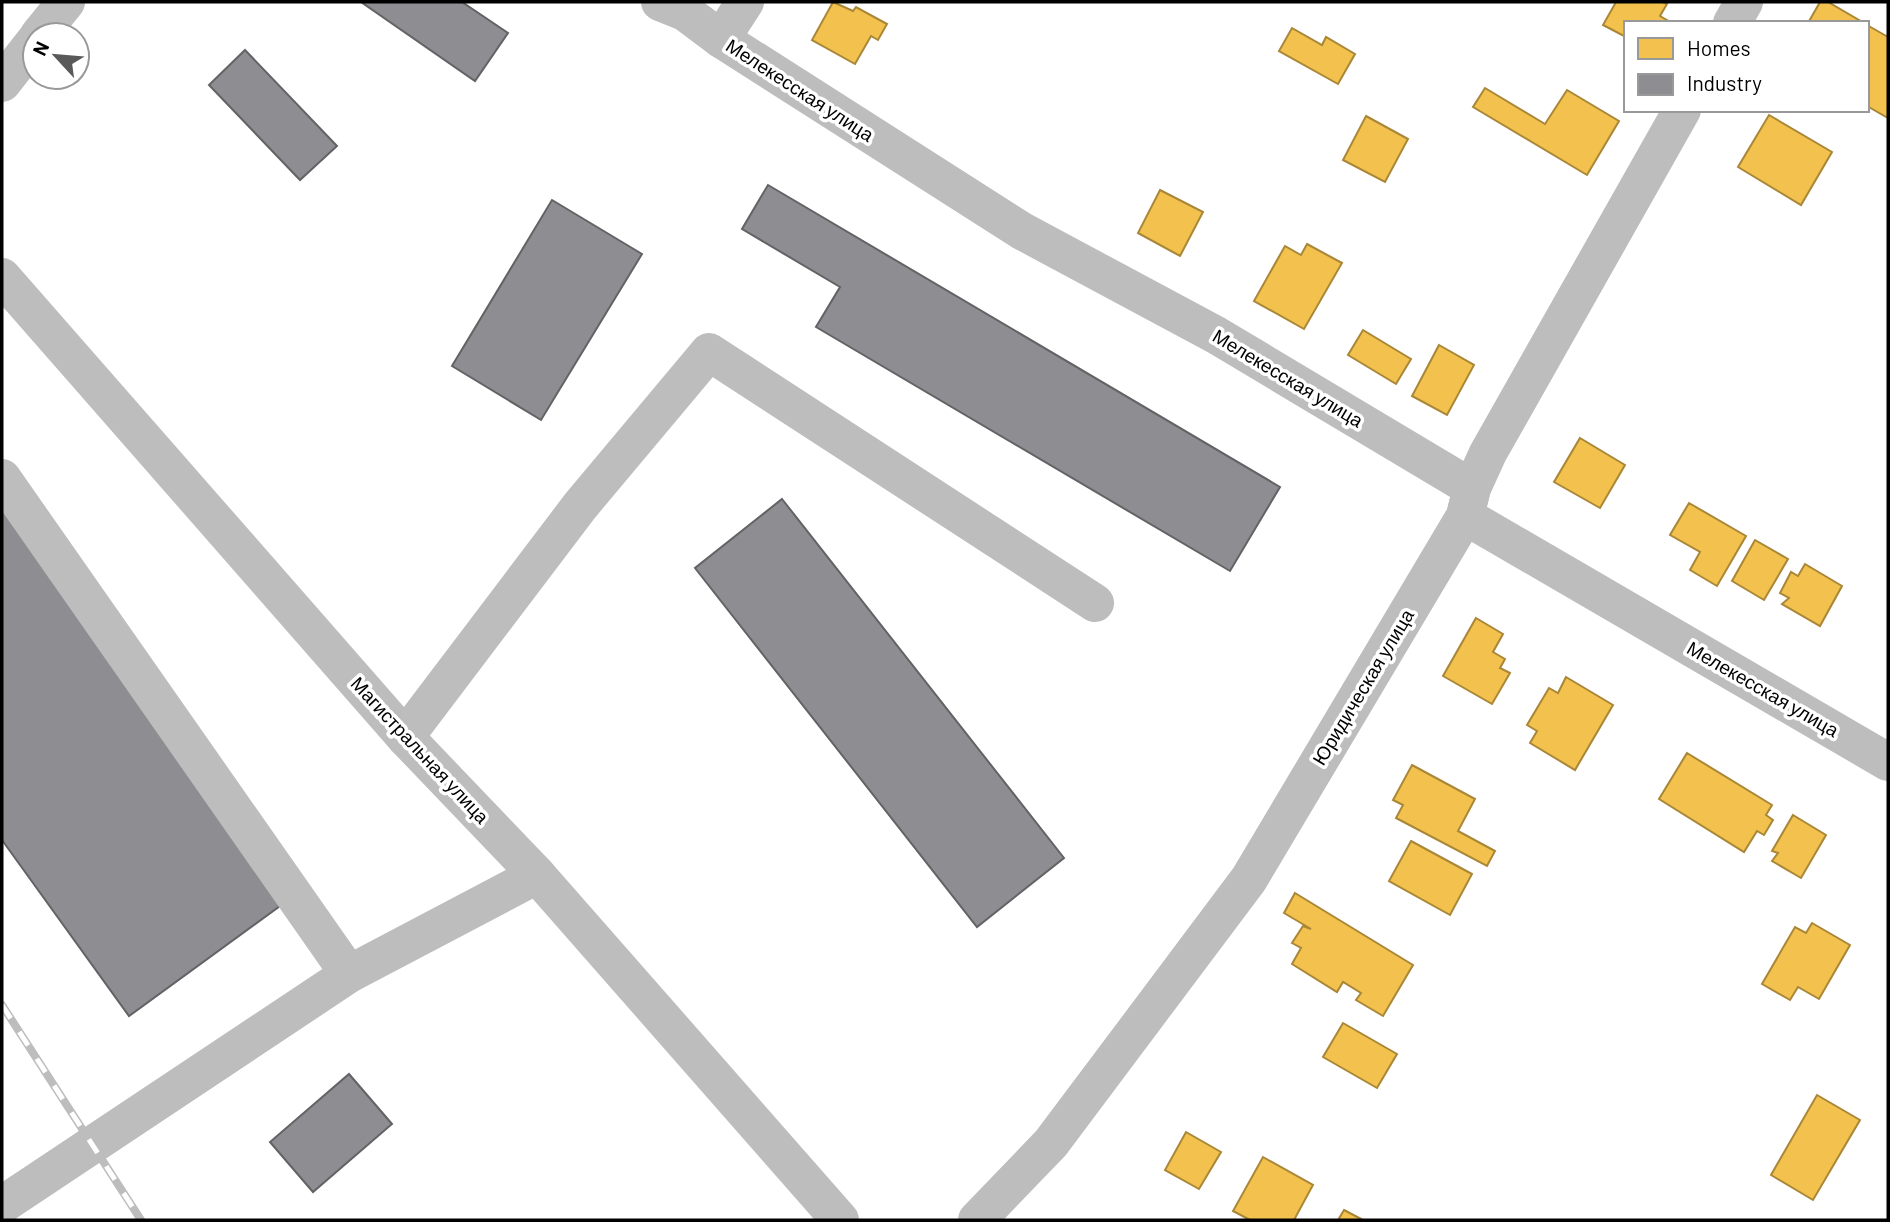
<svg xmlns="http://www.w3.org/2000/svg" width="1890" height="1222" font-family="Barlow,sans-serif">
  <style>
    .homes { fill: #f2c14e; stroke: #a98737; stroke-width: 2 }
    .industry { fill: #8d8d92; stroke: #636366; stroke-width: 2 }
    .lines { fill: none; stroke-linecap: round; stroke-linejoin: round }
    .minor { stroke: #bdbdbd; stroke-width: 38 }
    .rail-casing { stroke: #bdbdbd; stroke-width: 8 }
    .rail { stroke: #fff; stroke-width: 5; stroke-dasharray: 16; stroke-linecap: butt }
    .labels { text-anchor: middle; stroke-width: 7; stroke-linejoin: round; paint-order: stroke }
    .street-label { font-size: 19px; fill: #000; stroke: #fff }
  </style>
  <rect width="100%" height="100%" fill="#fff"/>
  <g class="homes">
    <polygon points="833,2 853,11 856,7 887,24 878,40 871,36 855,64 812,40"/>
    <polygon points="1616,2 1662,2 1667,4 1660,16 1672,23 1626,23 1626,37 1603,25"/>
    <polygon points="1820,2 1828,2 1864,23 1808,23"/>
    <polygon points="1867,25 1888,37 1888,118 1867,106"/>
    <polygon points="1292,28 1322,45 1326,37 1355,54 1338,84 1279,51"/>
    <polygon points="1485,88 1545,124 1567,90 1619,121 1587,175 1473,107"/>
    <polygon points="1769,115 1832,152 1801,205 1738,167"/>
    <polygon points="1366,116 1408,139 1385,182 1343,160"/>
    <polygon points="1160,190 1203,212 1180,256 1138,233"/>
    <polygon points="1307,244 1342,263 1304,329 1254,301 1285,246 1301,255"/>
    <polygon points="1363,330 1411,359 1396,384 1348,355"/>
    <polygon points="1439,345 1474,365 1447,415 1412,396"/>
    <polygon points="1580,438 1625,465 1600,508 1554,482"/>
    <polygon points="1689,503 1746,536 1717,586 1690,570 1700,552 1670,535"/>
    <polygon points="1755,540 1788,559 1764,600 1732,581"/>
    <polygon points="1805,564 1842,586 1820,626 1782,604 1789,598 1780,593 1791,572 1798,576"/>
    <polygon points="1476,618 1503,634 1493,652 1505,659 1500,668 1510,673 1492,704 1443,676"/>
    <polygon points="1566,677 1613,705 1575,770 1530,743 1537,731 1527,725 1549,688 1558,693"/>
    <polygon points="1687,753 1772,805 1766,815 1773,820 1764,835 1757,831 1744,852 1659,799"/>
    <polygon points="1412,765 1475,799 1458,831 1495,851 1487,866 1396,818 1403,805 1393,800"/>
    <polygon points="1793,815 1826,835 1801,878 1772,861 1778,853 1772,851"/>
    <polygon points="1411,841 1472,874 1450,915 1389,881"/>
    <polygon points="1295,893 1413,965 1383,1016 1356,1000 1361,993 1343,982 1337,992 1292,964 1301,948 1292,943 1303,926 1311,929 1284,913"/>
    <polygon points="1812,923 1850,945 1819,999 1798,987 1790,1000 1762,984 1795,927 1806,933"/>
    <polygon points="1343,1023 1397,1054 1377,1088 1323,1057"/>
    <polygon points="1817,1095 1860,1120 1813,1200 1771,1175"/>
    <polygon points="1186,1132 1221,1152 1199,1189 1165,1170"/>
    <polygon points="1263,1157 1313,1185 1294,1220 1250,1220 1233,1211"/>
    <polygon points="1344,1210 1363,1220 1338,1220"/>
  </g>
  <g class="industry">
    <polygon points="361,2 462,2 508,33 475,81"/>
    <polygon points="245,50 337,146 300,180 209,85"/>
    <polygon points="768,185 1280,487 1230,571 816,327 840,287 742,229"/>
    <polygon points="552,200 642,254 541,420 452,366"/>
    <polygon points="782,499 1064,858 977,927 695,568"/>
    <polygon points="2,508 291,898 129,1016 2,840"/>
    <polygon points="349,1074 392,1124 313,1192 270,1142"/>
  </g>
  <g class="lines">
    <g class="minor">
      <polyline points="660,2 685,12 721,39 1022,231 1216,335 1472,488 1465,516 1888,762"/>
      <polyline points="1732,23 1744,2"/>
      <polyline points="39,35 66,2"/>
      <polyline points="721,39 745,2"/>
      <polyline points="2,83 35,41"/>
      <polyline points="2,277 405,737 537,875 840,1220"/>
      <polyline points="2,478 349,974"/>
      <polyline points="405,737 580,506 709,352 1095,603"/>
      <polyline points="2,1205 349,974 537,875"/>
      <polyline points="977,1220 1051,1143 1249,879 1465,516 1472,488 1488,453 1682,110"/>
    </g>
    <g class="rail-casing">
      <polyline id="rail" points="2,1005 141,1220"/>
    </g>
    <use href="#rail" class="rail"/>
  </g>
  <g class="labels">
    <g class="street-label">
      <text transform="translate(800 90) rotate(33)" y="7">Мелекесская улица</text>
      <text transform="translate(1288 378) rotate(31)" y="7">Мелекесская улица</text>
      <text transform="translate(1363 687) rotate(-59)" y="7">Юридическая улица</text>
      <text transform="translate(1763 689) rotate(30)" y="7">Мелекесская улица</text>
      <text transform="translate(420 750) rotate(47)" y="7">Магистральная улица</text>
    </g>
  </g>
  <rect width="1890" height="1222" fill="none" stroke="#000000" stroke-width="7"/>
  <rect x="1624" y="21" width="245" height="91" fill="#ffffff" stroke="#999999" stroke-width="2"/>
  <rect x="1638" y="38" width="35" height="21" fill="#f2c14e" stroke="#999999" stroke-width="2"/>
  <text x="1687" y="56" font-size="21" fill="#000000">Homes</text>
  <rect x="1638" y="74" width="35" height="21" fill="#8d8d92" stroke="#999999" stroke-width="2"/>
  <text x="1687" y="91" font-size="21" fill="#000000">Industry</text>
  <g transform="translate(56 56) rotate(296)"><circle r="33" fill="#ffffff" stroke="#999999" stroke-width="2"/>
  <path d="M0-5L12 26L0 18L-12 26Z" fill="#595959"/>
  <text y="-10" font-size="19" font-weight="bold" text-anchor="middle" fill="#000000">N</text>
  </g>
</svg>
